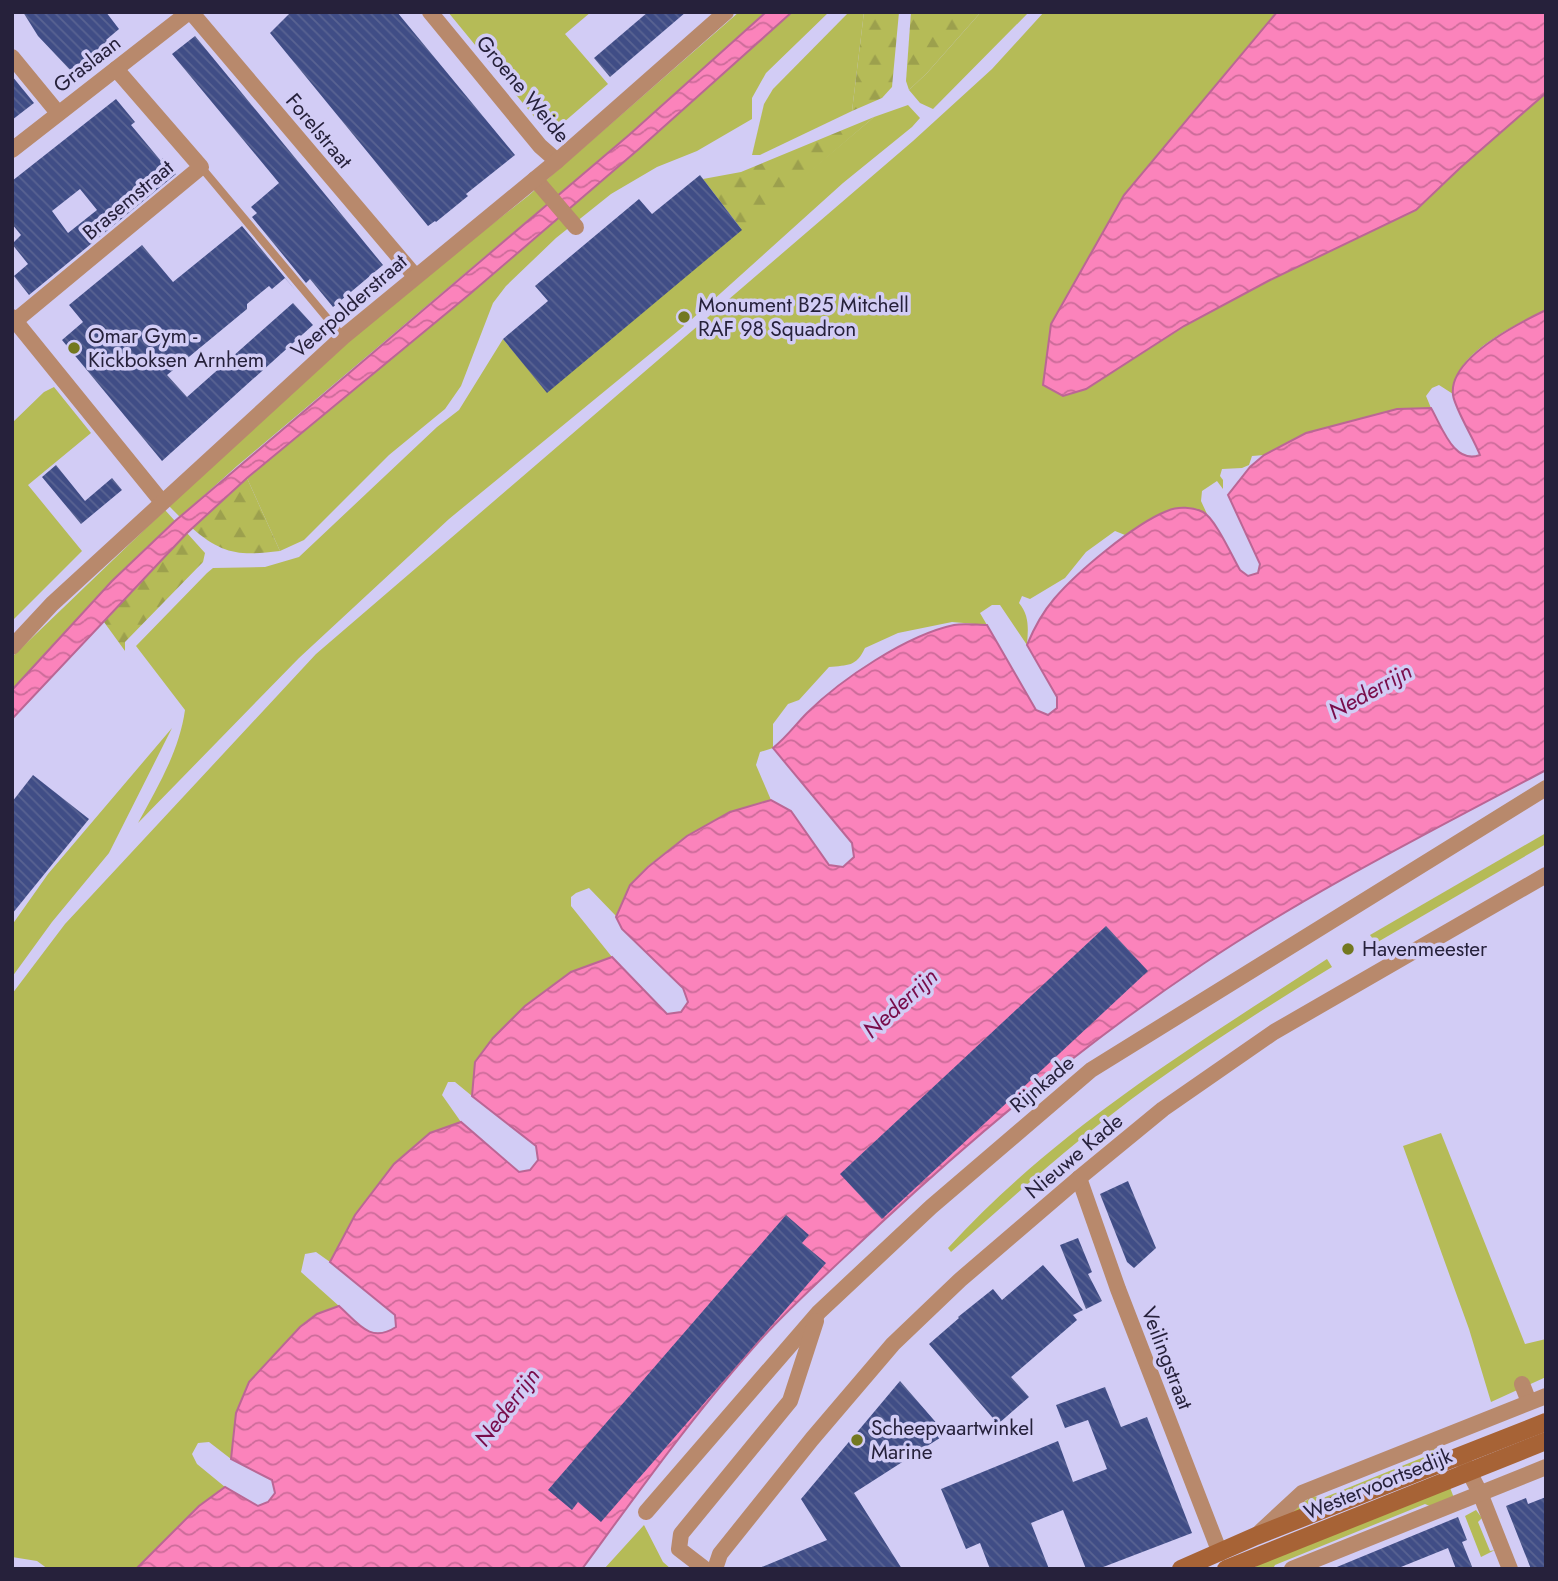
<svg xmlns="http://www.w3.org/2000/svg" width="1558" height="1581" font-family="Jost,sans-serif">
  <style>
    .green { fill: #b5bb57 }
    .forest { fill: url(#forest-firs) }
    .water { fill: url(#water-waves); stroke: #bb6695; stroke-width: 2 }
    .building { fill: url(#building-back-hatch); fill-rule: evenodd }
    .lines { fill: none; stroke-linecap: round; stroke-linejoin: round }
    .lane { stroke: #b8896c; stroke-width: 8 }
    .street { stroke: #b8896c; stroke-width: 16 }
    .secondary { stroke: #a76336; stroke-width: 18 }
    .poi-dot { fill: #737820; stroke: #d2ccf5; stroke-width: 2.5 }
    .labels { text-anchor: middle; stroke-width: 7; stroke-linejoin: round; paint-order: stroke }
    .street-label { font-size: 21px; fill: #26213b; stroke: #d2ccf5 }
    .poi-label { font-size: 21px; fill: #26213b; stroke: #d2ccf5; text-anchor: start }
    .water-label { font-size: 23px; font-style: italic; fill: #790d4b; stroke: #d2ccf5 }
  </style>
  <defs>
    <pattern id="forest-firs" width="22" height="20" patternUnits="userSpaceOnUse" patternTransform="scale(1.75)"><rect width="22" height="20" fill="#b5bb57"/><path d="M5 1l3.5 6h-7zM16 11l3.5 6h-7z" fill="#9ca04d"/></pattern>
    <pattern id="water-waves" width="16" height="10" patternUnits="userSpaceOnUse" patternTransform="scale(1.75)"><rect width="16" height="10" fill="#fb83bb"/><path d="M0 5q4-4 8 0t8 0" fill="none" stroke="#cb6b99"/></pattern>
    <pattern id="building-back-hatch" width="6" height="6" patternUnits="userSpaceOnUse" patternTransform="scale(1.75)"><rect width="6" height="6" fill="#404d86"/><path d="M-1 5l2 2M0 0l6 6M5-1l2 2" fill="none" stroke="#596392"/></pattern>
  </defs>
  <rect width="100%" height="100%" fill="#d2ccf5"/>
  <g class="green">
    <polygon points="448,12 591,12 565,34 608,84 549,135"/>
    <polygon points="739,12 766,12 629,135 237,466 180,517 169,506 389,305 528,196"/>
    <polygon points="792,12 829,12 766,73 752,98 752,119 697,151 657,167 611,194 556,238 506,286 493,303 461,386 445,409 389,455 304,540 280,551 247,478 471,293 640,148"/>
    <polygon points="849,12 864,12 852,111 760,155 752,155 764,104 773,89"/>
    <polygon points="981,12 1029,12 933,109 920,103 909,90 927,73"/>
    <path d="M 1044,12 L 1277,12 L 1124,195 L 1184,326 L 1270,280 L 1416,210 L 1460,168 L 1546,93 L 1546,310 C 1520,322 1472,346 1459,372 C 1455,378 1455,387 1453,394 L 1439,385 L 1432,388 L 1426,396 L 1431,408 L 1397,409 L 1306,433 L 1264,455 L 1252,456 L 1249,465 L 1242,468 L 1222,469 L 1220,476 L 1223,480 L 1223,489 L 1217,481 L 1202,491 L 1201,501 L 1207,514 L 1193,508 L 1143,525 L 1125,535 L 1115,531 L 1086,552 L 1065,578 L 1030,599 L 1022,596 L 1019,603 C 1030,616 1028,630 1027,645 L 1000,605 L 992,605 L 980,613 L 987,625 L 952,622 L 898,633 L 865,648 C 856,667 848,665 829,667 L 799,700 L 788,704 L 773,724 L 773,748 L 760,752 L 756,765 L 771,800 L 730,812 L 687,836 L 648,866 L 630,885 L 616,916 L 589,888 L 576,893 L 571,897 L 571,906 L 612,957 L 571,972 L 475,1062 L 472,1096 L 455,1082 L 448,1082 L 442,1095 L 461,1122 L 430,1133 L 355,1215 L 330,1262 L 316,1252 L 305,1254 L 301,1272 L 339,1306 L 317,1314 L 236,1413 L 231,1459 L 209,1442 L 198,1443 L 192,1454 L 197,1464 L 225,1487 L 199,1506 L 136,1569 L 48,1569 L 37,1561 L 12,1557 L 12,994 L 65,924 L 316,654 L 913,141 L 992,69 Z"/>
    <path d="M 908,105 L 920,118 L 912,127 L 843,183 L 692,319 L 686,315 L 681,319 L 684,326 L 449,519 L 299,658 L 138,823 C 158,786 179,752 185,710 L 136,646 L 207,573 L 213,568 L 265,567 L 299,557 L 437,427 L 459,410 L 503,339 L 547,392 L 874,117 Z"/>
    <polygon points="54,387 91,433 28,485 82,551 12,621 12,423 44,392"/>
    <polygon points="165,510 175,521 112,581 12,690 12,657"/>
    <polygon points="172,728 109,853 52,922 12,977 12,925 48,874"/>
    <polygon points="1546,833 1546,844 1376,943 1370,935"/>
    <path d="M 1327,959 L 1332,967 C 1270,1005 1208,1044 1148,1087 C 1079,1137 1015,1195 951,1252 L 948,1248 C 1056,1129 1194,1046 1327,959 Z"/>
    <polygon points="1441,1133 1525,1344 1546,1339 1546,1377 1491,1402 1469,1329 1403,1146"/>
    <polygon points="1431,1448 1434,1448 1438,1459 1288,1517 1301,1504 1313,1496 1323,1498 1429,1455"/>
    <polygon points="1449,1485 1454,1498 1432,1507 1425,1504 1275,1565 1273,1569 1257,1569 1255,1563"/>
    <polygon points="1476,1510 1482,1518 1478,1522 1490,1551 1495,1550 1481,1557 1465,1516"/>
    <polygon points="644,1525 663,1562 671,1569 604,1569"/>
  </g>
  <g class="forest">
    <polygon points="864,12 899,12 892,87 882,98 852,111"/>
    <polygon points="911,12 981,12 927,73 909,90 906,81"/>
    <polygon points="874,117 742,230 703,179 741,172"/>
    <path d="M 247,478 L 280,551 C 240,556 223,555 192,528 Z"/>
    <polygon points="187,533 205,553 203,562 125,642 125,651 104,622"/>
  </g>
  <g class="water">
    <polygon points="766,12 792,12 640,148 471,293 247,478 187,533 12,719 12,690 112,581 175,521 629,135"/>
    <polygon points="1277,12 1546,12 1546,93 1460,168 1416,210 1270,280 1184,326 1086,389 1063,396 1043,385 1051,324 1124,195"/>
    <path d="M 1546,310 L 1546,770 C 1430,832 1312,891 1203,964 C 1088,1041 982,1129 881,1223 C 841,1261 799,1298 762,1338 C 696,1411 640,1490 582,1569 L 136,1569 L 199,1506 L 225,1487 L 258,1506 L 268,1502 L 275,1493 L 272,1480 L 231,1459 L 236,1413 L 249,1382 L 300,1327 L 317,1314 L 339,1306 C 358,1323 370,1344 396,1327 L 395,1315 L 330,1262 L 355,1215 L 394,1164 L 430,1133 L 461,1122 L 519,1172 L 530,1170 L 538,1160 L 536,1146 L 472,1096 L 475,1062 L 493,1038 L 525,1006 L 571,972 L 612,957 L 667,1014 L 681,1012 L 688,1002 L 683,988 L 622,929 L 616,917 L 630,885 L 648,867 L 687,836 L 730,812 L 771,800 L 791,811 L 829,865 L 843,867 L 854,857 L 852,843 L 773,748 C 787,737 795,725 807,713 C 841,679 907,635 954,625 C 964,623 977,625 987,625 L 1036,710 L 1048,715 L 1057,708 L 1057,697 L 1027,645 C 1034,628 1042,613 1054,599 C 1077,572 1134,524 1167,511 C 1178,506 1193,507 1203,512 C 1215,518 1233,558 1240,570 L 1248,576 L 1258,573 L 1260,564 L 1228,495 L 1250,467 L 1264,455 L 1306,433 L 1397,409 L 1431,408 C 1442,427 1454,465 1480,455 C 1474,439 1455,409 1453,395 C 1448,358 1519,323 1546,310 Z"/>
  </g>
  <g class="building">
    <polygon points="23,12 106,12 119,29 106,40 110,44 79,69 77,67 72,72 38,36"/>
    <polygon points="291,12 397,12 515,155 466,194 468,196 436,222 435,221 428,226 270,33"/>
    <polygon points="648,12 686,12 610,77 594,58"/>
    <polygon points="195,36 383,265 333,307 310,279 306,283 252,217 257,213 251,207 279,183 172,54"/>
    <polygon points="12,76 34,103 12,120"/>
    <path d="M 116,99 L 135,122 L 131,125 L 161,161 L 163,158 L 176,174 L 29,295 L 14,276 L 28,264 L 12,244 L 21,235 L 12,224 L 12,181 ZM 80,189 L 97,210 L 68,233 L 52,211 Z"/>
    <polygon points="700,175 742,230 547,393 503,339 548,301 535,286 639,199 652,214"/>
    <polygon points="242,226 296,291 285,278 272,289 269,286 247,304 247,309 167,375 187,397 293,303 313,325 162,461 62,340 83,322 69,305 142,245 173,282"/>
    <polygon points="56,465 85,501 112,478 122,490 81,524 42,477"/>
    <polygon points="33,775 89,819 12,914 12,802"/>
    <polygon points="1106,926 1148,971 882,1219 840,1174"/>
    <polygon points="1128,1181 1156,1248 1134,1268 1127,1262 1100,1194"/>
    <polygon points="786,1215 809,1235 802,1243 826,1263 601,1522 578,1502 572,1510 548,1490"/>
    <polygon points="1078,1238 1092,1272 1088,1274 1102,1301 1086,1309 1060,1245"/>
    <polygon points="1043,1265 1083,1310 1073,1315 1077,1320 1011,1377 1029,1397 998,1424 929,1344 959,1318 958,1317 993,1289 1002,1300"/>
    <polygon points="900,1381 946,1434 854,1493 902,1569 757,1569 827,1540 801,1499"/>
    <polygon points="1105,1387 1121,1427 1147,1417 1192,1533 1098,1569 1086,1569 1063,1510 1031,1523 1049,1569 990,1569 980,1543 966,1549 941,1489 1058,1441 1073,1482 1107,1469 1088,1420 1065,1428 1056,1405"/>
    <polygon points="1546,1497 1546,1569 1531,1569 1506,1506 1526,1498 1528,1504"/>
    <polygon points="1458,1517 1467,1540 1462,1542 1473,1569 1456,1569 1448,1548 1396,1569 1332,1569"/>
  </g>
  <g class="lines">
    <polyline class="lane" points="201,167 343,337"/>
    <g class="street">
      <polyline points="191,12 415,276"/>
      <polyline points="430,12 540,146 557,161"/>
      <polyline points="12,57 58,113"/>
      <polyline points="12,150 189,12"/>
      <polyline points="535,179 576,227"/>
      <polyline points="12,317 162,502"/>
      <polyline points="15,321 201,167 116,69"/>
      <polyline points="12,647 52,604 343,337 557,161 726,12"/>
      <polyline points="1079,1178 1118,1289 1220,1553"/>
      <polyline points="1522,1384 1529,1402"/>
      <polyline points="1464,1462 1480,1493 1510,1569"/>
      <polyline points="646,1512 819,1312 931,1207 1091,1070 1546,788"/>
      <polyline points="1260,1532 1302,1493 1546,1396"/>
      <polyline points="705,1569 679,1549 681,1534 790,1401 816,1321"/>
      <polyline points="715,1569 720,1554 812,1439 893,1344 960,1280 1079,1178 1163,1109 1274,1032 1546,875"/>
      <polyline points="1292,1569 1546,1467"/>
    </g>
    <g class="secondary">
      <polyline points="1181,1569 1256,1536 1546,1422"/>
      <polyline points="1226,1569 1546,1441"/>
    </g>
  </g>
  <g class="poi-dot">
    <circle cx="684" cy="317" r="7"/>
    <circle cx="74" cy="348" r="7"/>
    <circle cx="1348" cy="949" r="7"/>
    <circle cx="857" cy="1440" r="7"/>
  </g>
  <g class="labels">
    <g class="street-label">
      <text transform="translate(87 64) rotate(-38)" y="7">Graslaan</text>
      <text transform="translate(523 89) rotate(50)" y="7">Groene Weide</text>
      <text transform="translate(319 131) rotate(50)" y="7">Forelstraat</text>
      <text transform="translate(128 200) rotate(-40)" y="7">Brasemstraat</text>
      <text transform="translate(349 306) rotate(-41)" y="7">Veerpolderstraat</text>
      <text transform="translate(1042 1084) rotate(-40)" y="7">Rijnkade</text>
      <text transform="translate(1074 1156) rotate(-40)" y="7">Nieuwe Kade</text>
      <text transform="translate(1167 1358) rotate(69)" y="7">Veilingstraat</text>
      <text transform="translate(1378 1484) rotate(-22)" y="7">Westervoortsedijk</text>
    </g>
    <g class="poi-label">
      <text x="698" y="312">Monument B25 Mitchell<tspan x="698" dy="24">RAF 98 Squadron</tspan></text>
      <text x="88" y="343">Omar Gym -<tspan x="88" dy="24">Kickboksen Arnhem</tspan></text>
      <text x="1362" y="956">Havenmeester</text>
      <text x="871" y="1435">Scheepvaartwinkel<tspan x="871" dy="24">Marine</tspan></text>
    </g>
    <g class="water-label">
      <text transform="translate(1370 691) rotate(-29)" y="8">Nederrijn</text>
      <text transform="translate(900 1003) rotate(-42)" y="8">Nederrijn</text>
      <text transform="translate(507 1407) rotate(-53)" y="8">Nederrijn</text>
    </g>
  </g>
  <rect width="1558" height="1581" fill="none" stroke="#26213b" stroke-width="28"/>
</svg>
